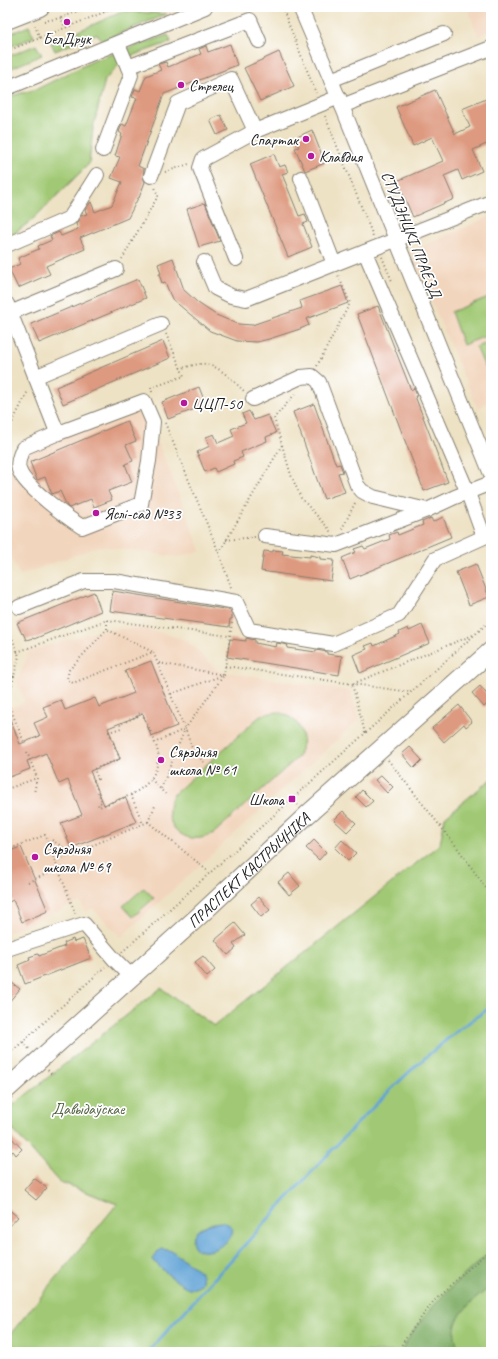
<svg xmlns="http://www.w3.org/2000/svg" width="498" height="1359" font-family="Caveat,sans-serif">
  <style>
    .built { fill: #f2d5bd }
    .green { fill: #a1c975; stroke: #5e7248 }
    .forest { fill: #80ad66; stroke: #4e6441 }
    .water { fill: #61a3d5; stroke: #3e6078 }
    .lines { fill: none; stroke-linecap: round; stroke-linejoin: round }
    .stream { stroke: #61a3d5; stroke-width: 3 }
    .building { fill: #de9a80 }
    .minor-casing { stroke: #857f70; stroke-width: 16 }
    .major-casing { stroke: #857f70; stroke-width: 20 }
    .path { stroke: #857f70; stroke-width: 2; stroke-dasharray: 1 3; stroke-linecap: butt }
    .minor { stroke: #fff; stroke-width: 14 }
    .major { stroke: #fff; stroke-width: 18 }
    .poi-dot { fill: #b5179e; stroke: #fff; stroke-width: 1.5 }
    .labels { text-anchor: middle; stroke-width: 3.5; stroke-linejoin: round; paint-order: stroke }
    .poi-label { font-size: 16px; fill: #1c1c1c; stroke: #fff; text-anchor: start }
    .street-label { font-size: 16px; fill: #1c1c1c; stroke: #fff }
    .park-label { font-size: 16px; fill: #516140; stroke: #fff }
  </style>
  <rect width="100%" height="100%" fill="#fff"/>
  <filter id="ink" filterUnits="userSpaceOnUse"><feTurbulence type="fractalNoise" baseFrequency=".025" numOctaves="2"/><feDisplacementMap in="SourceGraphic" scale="8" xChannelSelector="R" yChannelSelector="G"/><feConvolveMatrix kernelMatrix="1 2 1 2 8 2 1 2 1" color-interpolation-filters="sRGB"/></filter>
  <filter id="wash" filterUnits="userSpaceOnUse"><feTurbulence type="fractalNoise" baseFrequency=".012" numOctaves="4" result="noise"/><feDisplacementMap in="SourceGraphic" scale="16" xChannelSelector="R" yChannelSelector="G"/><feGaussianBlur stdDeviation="0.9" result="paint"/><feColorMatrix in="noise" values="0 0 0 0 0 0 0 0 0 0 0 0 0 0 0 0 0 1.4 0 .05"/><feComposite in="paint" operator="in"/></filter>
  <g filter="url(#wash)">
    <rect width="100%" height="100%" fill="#eee2c4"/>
    <g class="built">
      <polygon points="467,7 491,7 491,31 478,36"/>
      <polygon points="491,216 491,399 478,409 410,252"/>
      <polygon points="142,402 201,551 177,557 100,546 20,575 7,551 7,480 18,452"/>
      <polygon points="145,628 186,640 218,671 351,691 359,720 121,937 92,908 86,912 80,902 7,933 7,709 25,702 17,682 29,651 102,630"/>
    </g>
    <g class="green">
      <polygon points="124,11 167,14 103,40 96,34 55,51 51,43"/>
      <polygon points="29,26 34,37 7,48 7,35"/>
      <polygon points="168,35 171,42 125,58 105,80 93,128 89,164 32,220 7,239 7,97 37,89 95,60"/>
      <polygon points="36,45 42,55 7,70 7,57"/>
      <polygon points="491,296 491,334 463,345 451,312"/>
      <polygon points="491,342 491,364 485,367 476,347"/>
      <path d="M 278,712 C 301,718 309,738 297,758 L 214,833 C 186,850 158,824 173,795 L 259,717 L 265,714 Z"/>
      <polygon points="491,779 491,1352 7,1352 7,1338 117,1204 58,1181 7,1123 7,1113 12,1106 161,988 214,1026 440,844 445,817"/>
      <polygon points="144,888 154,898 133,917 123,906"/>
    </g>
    <path class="forest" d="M 491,1251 L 491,1286 C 476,1299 452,1314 455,1337 C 456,1342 458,1347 460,1352 L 401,1352 C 421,1313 458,1280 491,1251 Z"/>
    <g class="water">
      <path d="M 221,1222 C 258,1229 196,1271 192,1240 C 195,1227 210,1223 221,1222 Z"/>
      <path d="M 162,1249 L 172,1251 L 200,1271 C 206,1280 201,1290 189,1288 C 181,1286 156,1266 153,1259 L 155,1255 Z"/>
    </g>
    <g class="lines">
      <path class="stream" d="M 148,1352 C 205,1289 261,1226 319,1164 C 372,1107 426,1050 491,1007"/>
    </g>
    <g id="blocks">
      <g class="building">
        <polygon points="230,44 237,65 164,94 138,166 144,169 143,177 145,182 139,198 138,198 128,218 80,238 85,249 46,266 50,274 18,288 9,269 20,264 18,258 39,249 38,246 52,240 50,236 59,232 61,236 78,229 76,224 81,216 87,214 85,210 90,203 91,202 95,212 112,205 122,182 111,178 120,157 115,156 122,134 119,132 122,124 126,126 137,98 132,97 135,89 140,91 146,76 161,70 158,64 166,62 168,67 201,54 199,49 206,46 208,52"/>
        <polygon points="279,52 294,86 260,101 244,68"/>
        <polygon points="435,90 455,134 470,127 462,109 491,97 491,142 473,150 482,171 462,180 458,170 444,176 454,199 413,217 397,181 443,161 432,137 413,146 396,107"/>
        <polygon points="221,115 228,130 217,135 210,120"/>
        <polygon points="312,130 325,163 305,171 295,148 299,147 295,138"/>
        <polygon points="274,154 279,167 285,165 288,172 282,174 299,216 305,214 308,222 303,224 312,247 288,257 250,164"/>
        <polygon points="205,203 220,241 199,247 187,209"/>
        <polygon points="173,258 184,290 198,303 216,315 238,324 252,325 302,308 300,301 342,286 348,303 306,319 309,325 300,329 269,339 257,342 237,341 210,331 172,299 165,282 162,283 159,274 161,274 158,264"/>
        <polygon points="138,279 146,298 39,343 31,324"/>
        <polygon points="378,306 411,390 414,388 417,396 415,396 448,482 424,491 357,314"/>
        <polygon points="163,341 170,358 63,404 56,387"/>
        <polygon points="199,387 206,405 168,419 162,402"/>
        <polygon points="314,404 336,465 340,464 343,472 338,473 345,492 324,499 293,412"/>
        <polygon points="249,411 254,420 268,415 276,433 266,437 267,441 241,452 243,457 233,461 234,464 216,472 214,468 205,472 197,452 210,446 206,437 214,434 218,443 234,436 231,429 246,423 242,414"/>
        <polygon points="127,421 136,441 126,445 133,461 125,464 132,482 108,491 112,500 94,507 91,499 69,508 67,506 60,491 52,494 45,477 37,480 30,462"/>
        <polygon points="443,517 451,537 350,579 342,558 356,552 354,549 363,546 365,549 390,539 389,535 397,532 398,535 423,525 422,522 431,518 433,522"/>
        <polygon points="273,550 283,551 282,554 310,557 310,555 320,557 320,559 334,560 331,581 261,571 264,551 273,552"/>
        <polygon points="476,564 489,597 469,605 456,572"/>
        <polygon points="113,591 230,610 232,615 232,619 230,619 229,627 110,611"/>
        <polygon points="94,592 101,611 34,639 33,638 26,640 23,633 22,634 17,623"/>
        <polygon points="422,625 430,643 360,673 353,655 367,649 365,646 373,643 374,646 400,634 399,632 408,628 409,631"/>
        <polygon points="246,638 255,640 255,643 276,647 277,643 288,645 287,648 316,652 316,650 327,652 327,654 342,656 339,675 227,657 230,639 246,641"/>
        <polygon points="151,661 177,726 151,736 143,714 108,728 120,759 90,771 104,805 125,797 136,822 71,848 61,823 82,815 68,780 59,784 46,753 27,761 30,769 7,778 7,712 20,744 40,736 34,723 48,717 43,707 61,700 65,710 95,698 99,707 134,693 125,671"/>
        <polygon points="480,686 491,699 491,701 484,707 472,693"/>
        <polygon points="459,705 472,722 466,727 464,724 444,742 432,728"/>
        <polygon points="410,747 422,760 414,768 402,754"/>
        <polygon points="381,775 393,787 387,793 375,780"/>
        <polygon points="362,790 373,801 366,807 356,797"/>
        <polygon points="343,811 356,823 347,832 334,820"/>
        <polygon points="314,840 326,852 319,860 306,848"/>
        <polygon points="342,840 356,853 348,861 335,848"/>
        <polygon points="21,847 48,911 22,922 13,900 7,903 7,852"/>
        <polygon points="289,873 300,886 289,895 278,882"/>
        <polygon points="259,897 270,910 261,917 251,904"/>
        <polygon points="235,923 245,935 233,944 236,948 228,955 215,940"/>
        <polygon points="73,939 74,942 83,939 91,958 25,984 18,965 30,960 29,957 38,954 39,956 65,946 64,943"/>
        <polygon points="203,956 215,970 207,977 195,962"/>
        <polygon points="7,979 20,989 7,1004"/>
        <polygon points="7,1133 22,1149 16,1155 13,1151 7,1157"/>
        <polygon points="34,1178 47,1188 36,1200 24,1190"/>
        <polygon points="7,1208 18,1217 7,1229"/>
      </g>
    </g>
  </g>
  <g filter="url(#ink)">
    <use href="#blocks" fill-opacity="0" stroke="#857f70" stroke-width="1"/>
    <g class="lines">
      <g class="minor-casing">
        <g id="minor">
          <polyline points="300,7 342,106 491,474"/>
          <polyline points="118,44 128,67 250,20 259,41"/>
          <polyline points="331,80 444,34"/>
          <polyline points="7,88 205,7"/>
          <polyline points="342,106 491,48"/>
          <polyline points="103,150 131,75 128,67"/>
          <polyline points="151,176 178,103 231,79 255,131"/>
          <polyline points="301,178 334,264"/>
          <polyline points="7,245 70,218 97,175"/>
          <polyline points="236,259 200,168 203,159 255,131 339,97"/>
          <polyline points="204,262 215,288 231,296 246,299 491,202"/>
          <path d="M 7,304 L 55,427 L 56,434 L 23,448 C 20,455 16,465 20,472 C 26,487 68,518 82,527 L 141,504 L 149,461 L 153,422 L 144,401 L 56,434"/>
          <polyline points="10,313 116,269"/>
          <polyline points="35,377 161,324"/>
          <polyline points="253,399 301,377 312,376 319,382 357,485 362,491 373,497 427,510"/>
          <polyline points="265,536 336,545 427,510 455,497 491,483"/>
          <polyline points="19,607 84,581 114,581 236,602 249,630 333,644 399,615 435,559 484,537 468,493 365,252"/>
          <polyline points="7,949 84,924 114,959 131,976"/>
        </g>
      </g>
      <g class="major-casing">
        <g id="major">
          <polyline points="7,20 40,7"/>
          <path id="s1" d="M 7,1089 L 199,916 L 307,815 L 491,651"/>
        </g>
      </g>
      <g class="path">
        <polyline points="103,7 105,12"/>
        <polyline points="282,7 316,93"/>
        <polyline points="61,18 88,7"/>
        <polyline points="44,21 61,18 65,28"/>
        <polyline points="40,38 117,7"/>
        <polyline points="7,51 40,38 34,24"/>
        <polyline points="325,116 373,236"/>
        <polyline points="165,172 189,164"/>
        <polyline points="382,257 392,281"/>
        <polyline points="122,259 158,196 155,187"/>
        <polyline points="317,366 350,303 338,275"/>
        <path d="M 180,368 C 188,367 198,363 205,364 C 220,366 233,381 244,391"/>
        <polyline points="152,392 151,388 184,376 166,334"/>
        <polyline points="165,423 219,553 232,590"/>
        <polyline points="7,433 28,391"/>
        <polyline points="282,445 291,475 301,498 329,529 331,533"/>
        <polyline points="342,529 356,501"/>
        <polyline points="226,540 255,537"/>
        <polyline points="219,553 282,445 274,418 297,392"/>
        <polyline points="107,620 107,629 69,670 67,679 73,683 153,652 185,729 154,743"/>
        <polyline points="7,624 19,656 14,676 7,678"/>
        <polyline points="108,630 153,652"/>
        <polyline points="17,652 107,620 229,636"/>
        <polyline points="159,663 224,675 185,729 161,789"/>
        <polyline points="225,666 410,692"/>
        <polyline points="14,676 8,703 24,742"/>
        <polyline points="171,694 224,675 232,623"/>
        <path d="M 142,713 C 147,724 156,741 158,753 C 159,757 158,762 157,765 C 151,792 122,798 99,807 L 98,804 L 102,802 L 94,781 L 98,779 L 94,769 L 120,759 L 109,732 L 121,728 L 120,724 L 138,716 L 138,714 Z"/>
        <polyline points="186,731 193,751 204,762"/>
        <polyline points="365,733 352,684 473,635"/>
        <polyline points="27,752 37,778 34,793"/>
        <polyline points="388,760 456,846 491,895"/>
        <polyline points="151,779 167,796"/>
        <polyline points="7,789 37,778"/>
        <polyline points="131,795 143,824"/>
        <polyline points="292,799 298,805"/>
        <polyline points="148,822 155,806"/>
        <polyline points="52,840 73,854"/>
        <polyline points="7,850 45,835 76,915"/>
        <polyline points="55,861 148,822 196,861 209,872"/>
        <polyline points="28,882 58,869"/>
        <polyline points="122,952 491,620"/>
        <polyline points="23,1042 30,1050"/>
        <polyline points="7,1056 105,967"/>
        <polyline points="48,1070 52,1075"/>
        <polyline points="398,1352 403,1342 436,1298 491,1249"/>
      </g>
      <use href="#minor" class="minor"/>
      <use href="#major" class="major"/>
    </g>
  </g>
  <g class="poi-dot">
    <circle cx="67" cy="22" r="4"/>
    <circle cx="181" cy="85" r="4"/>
    <circle cx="306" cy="139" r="4"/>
    <circle cx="311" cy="156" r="4"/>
    <circle cx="184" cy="403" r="4"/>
    <circle cx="96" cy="513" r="4"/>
    <circle cx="161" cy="760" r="4"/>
    <rect x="288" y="795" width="8" height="8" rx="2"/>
    <circle cx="35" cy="857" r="4"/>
  </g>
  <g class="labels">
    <g class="poi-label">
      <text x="67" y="44" text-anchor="middle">БелДрук</text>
      <text x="189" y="91">Стрелец</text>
      <text x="298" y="145" text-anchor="end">Спартак</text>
      <text x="319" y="162">Клавдия</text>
      <text x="192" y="409">ЦЦП-50</text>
      <text x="104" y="519">Яслі-сад №33</text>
      <text x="169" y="757">Сярэдняя<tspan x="169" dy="18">школа № 61</tspan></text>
      <text x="284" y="805" text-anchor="end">Школа</text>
      <text x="43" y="854">Сярэдняя<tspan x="43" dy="18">школа № 69</tspan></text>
    </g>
    <g class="street-label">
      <text transform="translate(412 234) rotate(68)" y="6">СТУДЭНЦКІ ПРАЕЗД</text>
      <text dy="6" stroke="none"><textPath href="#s1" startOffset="326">ПРАСПЕКТ КАСТРЫЧНІКА</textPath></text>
    </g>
    <g class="park-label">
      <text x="88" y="1114">Давыдаўскае</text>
    </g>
  </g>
  <rect width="498" height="1359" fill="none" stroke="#fff" stroke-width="24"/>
</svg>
